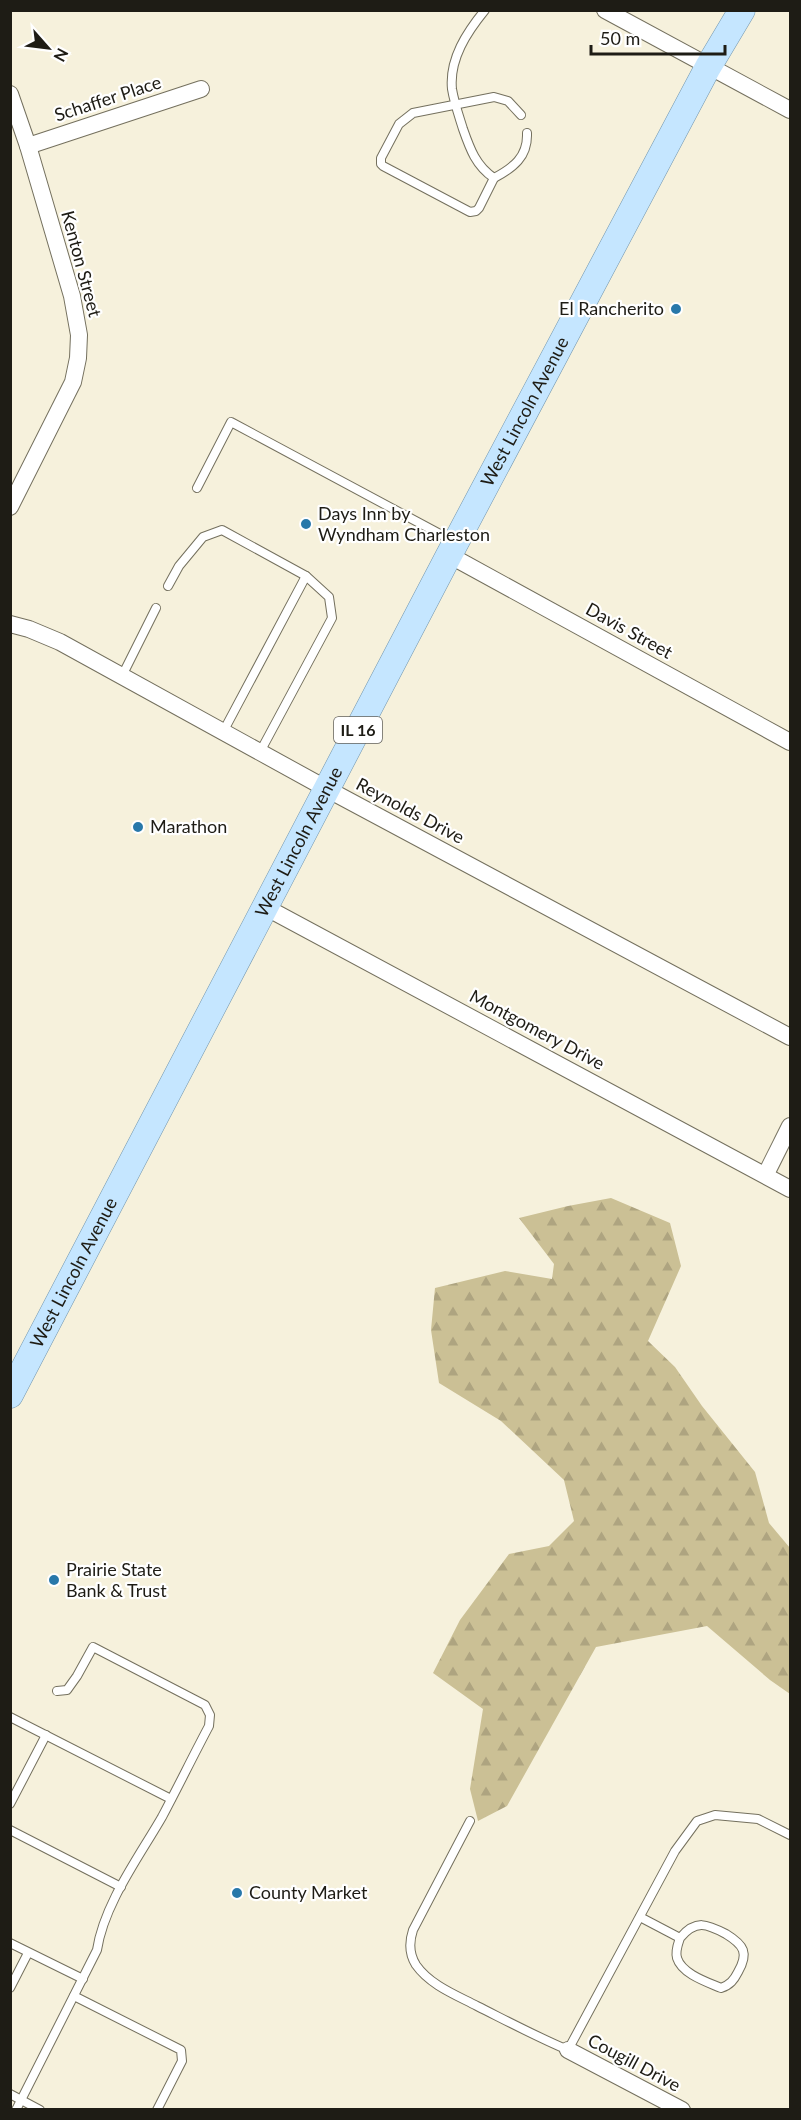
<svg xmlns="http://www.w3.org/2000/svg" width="801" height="2120" font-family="Lato,sans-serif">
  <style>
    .forest { fill: url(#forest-firs) }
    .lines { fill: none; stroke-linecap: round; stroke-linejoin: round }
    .lane-casing { stroke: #74705e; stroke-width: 10 }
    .street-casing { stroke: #74705e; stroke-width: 18 }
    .primary-casing { stroke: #7195ad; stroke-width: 27 }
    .lane { stroke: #fff; stroke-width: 8 }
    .street { stroke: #fff; stroke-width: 16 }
    .primary { stroke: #c5e6ff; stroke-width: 26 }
    .poi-dot { fill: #2878aa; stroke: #fff; stroke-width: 2 }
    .labels { text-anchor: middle; stroke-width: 4.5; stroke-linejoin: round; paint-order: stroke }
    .shield { fill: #fff; stroke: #62605b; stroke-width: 1.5 }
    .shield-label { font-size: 16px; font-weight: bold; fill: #1e1c15 }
    .street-label { font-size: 18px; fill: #1e1c15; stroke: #fff }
    .poi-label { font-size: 18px; fill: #1e1c15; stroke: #fff; text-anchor: start }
  </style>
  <defs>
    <pattern id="forest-firs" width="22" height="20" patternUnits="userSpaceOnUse" patternTransform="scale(1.5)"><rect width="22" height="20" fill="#cbc095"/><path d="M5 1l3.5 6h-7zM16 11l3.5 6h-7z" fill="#aea480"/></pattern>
  </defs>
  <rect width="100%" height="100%" fill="#f6f1dc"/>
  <polygon class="forest" points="611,1198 670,1223 681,1266 648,1341 675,1367 702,1406 755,1472 769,1523 790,1548 790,1694 770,1680 707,1626 596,1647 507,1806 478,1821 470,1789 483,1709 433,1673 460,1620 509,1554 549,1546 574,1521 564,1480 501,1421 439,1383 431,1330 435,1288 505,1271 552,1279 554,1264 519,1218 568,1206"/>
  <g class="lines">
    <g class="lane-casing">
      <g id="lane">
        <path d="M 485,10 C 467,32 449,59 452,89 C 454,102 459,116 463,129 C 470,149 476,166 494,178 C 513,168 528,157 527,133"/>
        <polyline points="494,178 479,208 476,211 470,212 383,166 381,164 381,158 399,124 413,113 494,97 508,101 521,115"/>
        <polyline points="197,488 231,422 453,541"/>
        <polyline points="168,586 179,566 203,537 222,530 306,576 329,597 332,618 260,752"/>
        <polyline points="122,676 156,608"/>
        <polyline points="223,732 306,576"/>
        <polyline points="10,1717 171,1799"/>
        <polyline points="10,1804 46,1735"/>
        <path d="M 470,1821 L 413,1930 C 409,1942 409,1954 416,1965 C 430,1985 456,1995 477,2006 C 507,2021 537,2037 568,2050 L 675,1851 L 697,1821 L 715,1815 L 758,1819 L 790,1835"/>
        <polyline points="10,1830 121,1887"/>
        <path d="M 640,1917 L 680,1938 C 696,1919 707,1924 726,1934 C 744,1945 749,1953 738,1972 C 734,1980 730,1985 721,1988 C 707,1982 682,1974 677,1958 C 675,1951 678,1944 680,1938"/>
        <polyline points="10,1943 83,1979"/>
        <polyline points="10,1988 28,1953"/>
        <polyline points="74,1996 181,2050 182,2061 157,2110"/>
        <polyline points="10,2094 40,2110"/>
        <path d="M 16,2110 L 97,1950 C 104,1904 139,1857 162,1817 C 178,1787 193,1756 209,1726 L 210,1715 L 205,1705 L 93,1647 L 77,1676 L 67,1690 L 57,1691"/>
      </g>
    </g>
    <g class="street-casing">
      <g id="street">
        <polyline points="605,10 790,110"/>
        <polyline points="10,94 28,146 72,296 79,335 78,358 73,382 10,507"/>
        <polyline points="28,146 201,89"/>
        <polyline points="449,555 790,742"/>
        <polyline points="10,624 29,629 60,642 327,789 790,1037"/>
        <polyline points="265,907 790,1189"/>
        <polyline points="766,1174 790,1126"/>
        <polyline points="568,2050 682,2110"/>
      </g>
    </g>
    <g class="primary-casing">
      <g id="primary">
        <path id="s1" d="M 10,1395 L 449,555 L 708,67 L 742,10"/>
      </g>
    </g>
    <use href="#lane" class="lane"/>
    <use href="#street" class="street"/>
    <use href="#primary" class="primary"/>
  </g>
  <g class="poi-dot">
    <circle cx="676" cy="309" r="6"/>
    <circle cx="306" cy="524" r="6"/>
    <circle cx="138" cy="827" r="6"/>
    <circle cx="54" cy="1580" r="6"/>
    <circle cx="237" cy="1893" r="6"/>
  </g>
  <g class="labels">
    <rect class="shield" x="334" y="717" width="48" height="26" rx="4.5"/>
    <g class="shield-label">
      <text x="358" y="736">IL 16</text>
    </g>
    <g class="street-label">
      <text transform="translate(108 99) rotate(-18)" y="6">Schaffer Place</text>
      <text transform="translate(81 264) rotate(75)" y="6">Kenton Street</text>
      <text dy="6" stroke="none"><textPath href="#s1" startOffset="1110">West Lincoln Avenue</textPath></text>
      <text transform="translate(629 631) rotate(29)" y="6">Davis Street</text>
      <text transform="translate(410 811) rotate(28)" y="6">Reynolds Drive</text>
      <text dy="6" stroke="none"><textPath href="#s1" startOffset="624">West Lincoln Avenue</textPath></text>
      <text transform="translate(537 1030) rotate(28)" y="6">Montgomery Drive</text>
      <text dy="6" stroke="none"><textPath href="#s1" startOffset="138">West Lincoln Avenue</textPath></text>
      <text transform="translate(634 2063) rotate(28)" y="6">Cougill Drive</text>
    </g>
    <g class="poi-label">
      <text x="664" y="315" text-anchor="end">El Rancherito</text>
      <text x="318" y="520">Days Inn by<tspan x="318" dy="21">Wyndham Charleston</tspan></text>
      <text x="150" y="833">Marathon</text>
      <text x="66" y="1576">Prairie State<tspan x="66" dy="21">Bank &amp; Trust</tspan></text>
      <text x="249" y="1899">County Market</text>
    </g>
  </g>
  <rect width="801" height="2120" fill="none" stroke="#1e1c15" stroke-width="24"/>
  <g transform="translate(48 48) rotate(118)" stroke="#ffffff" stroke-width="4.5" paint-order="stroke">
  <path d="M0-4.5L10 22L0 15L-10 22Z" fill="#1e1c15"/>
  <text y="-9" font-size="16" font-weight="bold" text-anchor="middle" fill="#1e1c15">N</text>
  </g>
  <path d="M591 45v9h134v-9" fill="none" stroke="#1e1c15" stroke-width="3"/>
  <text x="600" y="45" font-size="18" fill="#1e1c15" stroke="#ffffff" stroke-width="4.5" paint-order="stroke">50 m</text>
</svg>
